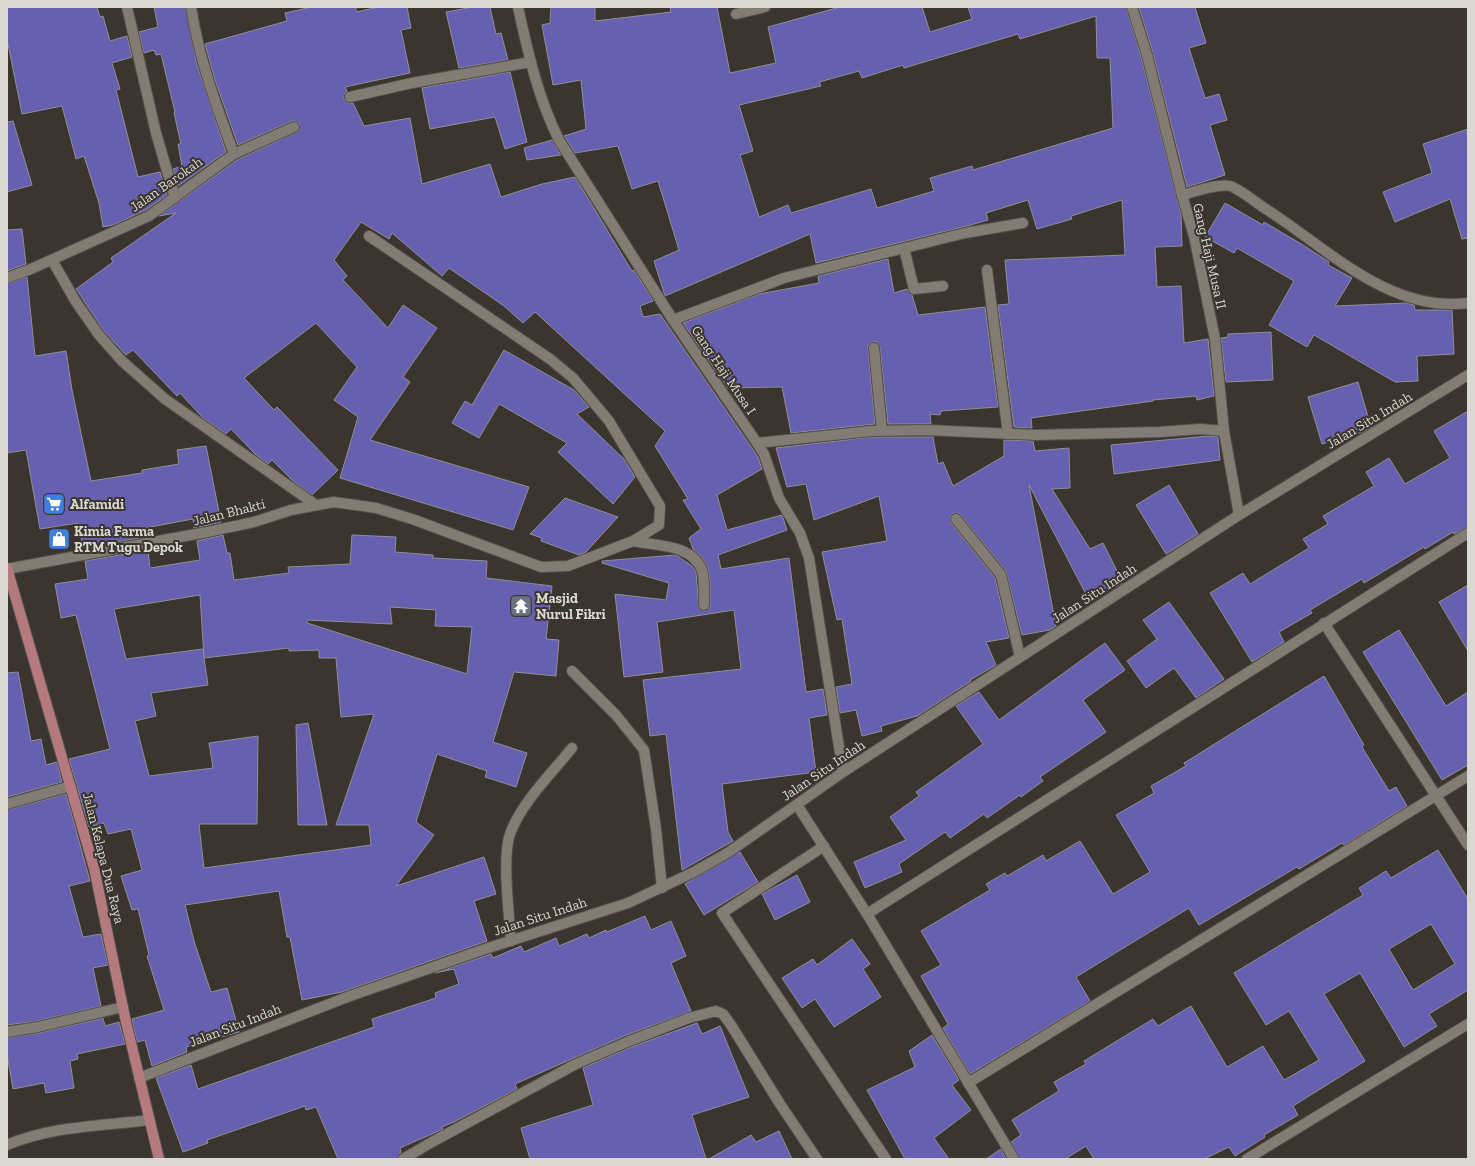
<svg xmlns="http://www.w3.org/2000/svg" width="1475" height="1166" font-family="'Zilla Slab',serif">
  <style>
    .building { fill: #675faf; stroke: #8f8f97; fill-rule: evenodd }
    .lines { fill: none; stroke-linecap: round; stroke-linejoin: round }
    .minor-casing { stroke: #56514c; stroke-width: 12 }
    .major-casing { stroke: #56514c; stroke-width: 12 }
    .minor { stroke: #837c75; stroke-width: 10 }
    .major { stroke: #b47a7f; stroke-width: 10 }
    .labels { text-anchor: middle; stroke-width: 4; stroke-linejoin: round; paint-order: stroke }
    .street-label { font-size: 14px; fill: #dbd8d4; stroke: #3b352f }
    .poi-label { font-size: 14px; font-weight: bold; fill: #dbd8d4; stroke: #3b352f; text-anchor: start }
  </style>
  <rect width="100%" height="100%" fill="#3b352f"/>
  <g class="building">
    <polygon points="7,7 97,7 100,17 103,16 110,41 127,36 132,57 112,63 120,89 116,90 138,177 160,172 167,195 146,210 113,225 103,227 99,203 84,156 76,159 62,106 22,114 7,39"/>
    <polygon points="154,7 185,7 197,65 226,152 178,186 173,169 182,166 178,144 181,144 174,113 175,112 161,54 156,55 154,50 144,53 139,32 158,27"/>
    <polygon points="312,7 356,7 356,12 379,7 407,7 411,28 401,30 410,73 345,87 347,91 344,95 344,99 348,103 353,103 364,126 410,118 422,184 490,164 501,197 542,184 575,177 632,271 634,270 653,301 640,306 643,317 660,314 758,457 762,469 717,495 727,530 782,515 787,530 718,555 721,569 789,558 806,692 823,689 827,715 809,718 816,772 722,784 728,832 733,841 682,870 666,734 650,736 643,680 741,669 734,610 657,622 663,672 624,677 615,594 666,600 669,583 602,563 602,561 675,555 679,557 692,566 696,572 699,609 704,611 710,608 710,583 708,568 702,557 693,549 689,538 701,529 683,500 688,499 655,446 665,431 535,312 523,323 504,306 449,268 442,276 392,233 389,239 361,222 334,260 347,276 343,280 388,328 403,305 437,328 403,377 410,382 370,440 529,487 513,530 340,478 358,417 334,400 357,367 316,323 244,378 274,410 277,407 338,470 312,495 293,481 272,460 268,464 255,454 231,429 226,434 203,418 180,393 177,396 133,350 126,355 104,331 76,289 113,262 111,258 176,213 159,216 237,160 299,131 300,124 295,121 292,121 238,145 215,80 205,44 287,21 285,13"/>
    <polygon points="473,7 490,7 496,34 501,33 508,60 459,68 446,12"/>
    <path d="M 551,7 L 595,7 L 595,21 L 671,12 L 670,7 L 717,7 L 730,73 L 776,63 L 768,27 L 840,7 L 922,7 L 930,32 L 972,19 L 968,7 L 1126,7 L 1141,57 L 1181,214 L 1182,246 L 1155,247 L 1157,287 L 1181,286 L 1184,343 L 1208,339 L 1214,396 L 1197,400 L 1196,396 L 1153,400 L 1153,401 L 1031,418 L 1032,428 L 1014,427 L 998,305 L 1009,304 L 1005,260 L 1125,255 L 1122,200 L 1071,216 L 1072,219 L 1037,229 L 1028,200 L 986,213 L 988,220 L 967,226 L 816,263 L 810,234 L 665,296 L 654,261 L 679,250 L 658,181 L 632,189 L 618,146 L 575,153 L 565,137 L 564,136 L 586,129 L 581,80 L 553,85 L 542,25 L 550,23 ZM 1096,16 L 1097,58 L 1110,58 L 1113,128 L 973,170 L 972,166 L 930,178 L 934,191 L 877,208 L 871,189 L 791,213 L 788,205 L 759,217 L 740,155 L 753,151 L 739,105 L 821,86 L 819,82 L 859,71 L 862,78 L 903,65 L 904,68 L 1018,34 L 1020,39 Z"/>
    <polygon points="1139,7 1195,7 1206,43 1189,48 1205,98 1219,94 1227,120 1210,125 1225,175 1187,187 1153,53"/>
    <polygon points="510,72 527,142 505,149 495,117 430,129 422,88"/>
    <polygon points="13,121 32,185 7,192 7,122"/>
    <polygon points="1468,129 1468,238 1462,239 1450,199 1395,222 1383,192 1432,173 1423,144"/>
    <polygon points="552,140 561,155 527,160 524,148"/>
    <polygon points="1225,203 1263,225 1264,222 1303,245 1329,262 1328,265 1352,278 1335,306 1406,303 1414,305 1415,310 1452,310 1454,354 1417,356 1418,381 1395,382 1314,335 1307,347 1269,325 1294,281 1237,248 1234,253 1205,237"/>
    <polygon points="22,229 26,264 7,271 7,230"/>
    <polygon points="888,259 894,293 907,289 912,295 918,315 985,307 998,407 941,411 940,415 930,414 931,424 888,424 880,347 877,342 873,342 868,345 868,349 875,424 791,433 782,387 728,388 683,323 759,294 819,283 818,276"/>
    <polygon points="27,277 35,356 66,351 72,390 91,481 142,473 142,470 179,464 177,450 206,446 221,522 194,528 193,519 145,528 146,537 83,548 78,523 40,529 26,450 7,453 7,284"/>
    <polygon points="1271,332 1273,380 1226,382 1221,338 1228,337 1228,334"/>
    <polygon points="504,350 574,390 589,407 577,414 624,459 635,477 613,504 558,452 567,443 499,404 479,438 452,423 465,401 472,405"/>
    <polygon points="1358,382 1371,427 1363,432 1322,444 1308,397"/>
    <polygon points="1468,411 1468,527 1454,534 1453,532 1425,549 1424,547 1364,583 1362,579 1310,610 1312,613 1279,632 1284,642 1252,662 1210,593 1243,573 1250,584 1309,548 1303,539 1328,524 1323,516 1374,486 1366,472 1389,458 1405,484 1450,458 1434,431"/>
    <polygon points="1208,436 1218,437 1220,460 1114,474 1111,445"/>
    <polygon points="871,437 933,437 938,464 943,462 953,486 1004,456 1004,440 1033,441 1035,451 1069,448 1070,488 1052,489 1090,549 1103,543 1123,583 1089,600 1029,485 1056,626 1050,630 1022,635 1006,571 961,515 958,513 952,514 950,517 951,523 995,578 1009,638 986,642 996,665 970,680 971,681 917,716 881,726 882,731 862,736 856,710 840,713 836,687 852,684 842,619 837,620 822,552 887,541 879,496 814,520 806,484 787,487 776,448"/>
    <polygon points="1169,485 1198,534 1166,554 1136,505"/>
    <polygon points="565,498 618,517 586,552 579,555 541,541 542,538 530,534"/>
    <path d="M 223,535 L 227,553 L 230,553 L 234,580 L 289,573 L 288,567 L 350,564 L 352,535 L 396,537 L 395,552 L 433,555 L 433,558 L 487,561 L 486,578 L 552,586 L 546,639 L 559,640 L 556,676 L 514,672 L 493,742 L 527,753 L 516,787 L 485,777 L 487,771 L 437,754 L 416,822 L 434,835 L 396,886 L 484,857 L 496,894 L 474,901 L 487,941 L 342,992 L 302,1000 L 290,937 L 287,937 L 279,891 L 185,905 L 194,941 L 211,992 L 227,988 L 239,1032 L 186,1047 L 187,1052 L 152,1066 L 145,1040 L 137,1042 L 132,1019 L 164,1010 L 147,956 L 149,955 L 138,909 L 132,910 L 121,876 L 142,870 L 131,829 L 108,834 L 104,823 L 89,827 L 69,759 L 110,749 L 76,615 L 61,618 L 55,584 L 88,579 L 85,561 L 148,550 L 150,568 L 200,560 L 197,541 ZM 200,595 L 204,658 L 203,649 L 126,659 L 114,609 ZM 390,607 L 436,610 L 435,626 L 472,627 L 467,674 L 307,623 L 307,620 L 392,624 ZM 289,648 L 289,651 L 319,650 L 319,658 L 336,658 L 341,717 L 374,714 L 336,825 L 369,825 L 371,845 L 204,868 L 199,824 L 257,824 L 258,736 L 209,743 L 213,768 L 149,776 L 135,721 L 156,716 L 151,693 L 208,685 L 204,658 Z"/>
    <polygon points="1468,585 1468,651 1439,602"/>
    <polygon points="1169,602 1224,679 1196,698 1174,668 1146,688 1127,661 1157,639 1143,620"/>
    <polygon points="1399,630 1446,706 1468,692 1468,765 1442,780 1363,652"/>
    <polygon points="1105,643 1125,670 1083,700 1106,732 1040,777 1043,781 1021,797 1020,795 987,818 984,814 950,838 945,832 899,864 902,872 865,888 854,862 906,840 890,817 919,796 916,792 983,744 956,706 979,692 999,720"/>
    <polygon points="18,672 31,741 41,739 46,765 57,762 62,782 7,797 7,673"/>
    <polygon points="1324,676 1364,745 1362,747 1389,791 1396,787 1407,806 1344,845 1342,843 1299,869 1297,867 1199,925 1189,908 1076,977 1090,1001 970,1074 943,1028 948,1024 921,976 941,965 921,931 990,890 986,884 1005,873 1007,876 1043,855 1046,861 1080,841 1113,894 1150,872 1116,815 1154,793 1151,786 1186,766 1184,763"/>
    <polygon points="308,723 327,825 298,825 296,725"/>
    <polygon points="66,794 90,881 69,886 83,937 101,934 108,965 93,968 101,1006 37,1021 7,1025 7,810"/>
    <path d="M 1438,850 L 1468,899 L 1468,990 L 1429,1014 L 1437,1026 L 1404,1047 L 1360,973 L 1324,994 L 1365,1061 L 1293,1106 L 1298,1115 L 1264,1135 L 1265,1137 L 1235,1156 L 1229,1147 L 1204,1159 L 1094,1159 L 1086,1146 L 1065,1159 L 1020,1159 L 1011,1142 L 1021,1135 L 1012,1120 L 1059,1091 L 1054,1082 L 1086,1064 L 1084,1061 L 1153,1019 L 1158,1026 L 1191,1006 L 1227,1067 L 1263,1046 L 1284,1080 L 1319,1060 L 1289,1011 L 1266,1025 L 1234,973 L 1363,895 L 1359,888 L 1386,871 L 1391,878 ZM 1431,924 L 1455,964 L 1413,990 L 1389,949 Z"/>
    <polygon points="740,852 758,882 704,915 685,884"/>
    <polygon points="797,875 810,902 775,920 762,894"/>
    <polygon points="645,916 651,930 671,921 686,956 671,963 691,1011 624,1036 515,1084 517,1089 454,1122 442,1127 443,1129 432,1134 400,1148 401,1152 397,1159 338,1159 316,1107 306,1110 305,1106 207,1140 208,1143 183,1152 156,1078 191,1065 198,1089 374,1027 372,1019 436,998 435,993 459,984 454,969 435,973 491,954 493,958 521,946 524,952 556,938 559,946 587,934 589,938 606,930 607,932"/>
    <polygon points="852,939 870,964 863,969 881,997 834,1027 815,999 802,1008 782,978 813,959 817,965"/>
    <polygon points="103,1018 105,1026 119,1022 125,1044 77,1054 78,1059 70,1061 74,1088 46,1093 44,1083 13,1089 7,1054 7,1038 39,1033"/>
    <polygon points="697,1023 702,1034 720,1026 749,1097 692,1115 706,1159 530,1159 521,1128 593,1105 583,1068 629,1048"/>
    <polygon points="932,1035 959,1080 952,1085 971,1110 934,1138 949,1159 905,1159 867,1090 915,1067 909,1051"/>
    <polygon points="779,1131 792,1159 709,1159 751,1135 756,1142"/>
    <polygon points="1001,1149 1006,1159 986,1159"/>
  </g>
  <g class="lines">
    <g class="minor-casing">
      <g id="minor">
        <polyline points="127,7 156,133 175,198"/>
        <path d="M 191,7 C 199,59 216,105 234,154"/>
        <path d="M 518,7 C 528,53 538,98 559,140 L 673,320 L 757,443 L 764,454 L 779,498 L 800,533 L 809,558 L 843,772"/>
        <polyline points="1132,7 1147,55 1182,195 1194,236 1215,339 1224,431 1239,515"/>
        <polyline points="736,14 765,7"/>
        <polyline points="350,97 412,83 531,62"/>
        <path d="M 1182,195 C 1194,192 1218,183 1230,186 C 1240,189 1256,203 1266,209 C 1327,248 1389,313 1468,303"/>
        <polyline points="904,248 914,289 943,286"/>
        <polyline points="52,260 76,302 99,335 122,361 165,399 316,505"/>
        <polyline points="987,270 1008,434"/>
        <polyline points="7,278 31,269 149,216 234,154 294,127"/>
        <polyline points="673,320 784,278 965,233 1023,223"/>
        <polyline points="874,348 882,431"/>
        <polyline points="757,443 871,431 928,430 1036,435 1159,432 1200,429 1224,431"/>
        <polyline points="956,519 1001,575 1020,657"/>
        <path d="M 633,541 C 656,546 692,544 702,570 C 705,580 704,595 704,605"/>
        <polyline points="7,569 207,532 254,522 291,510 334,502 376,508 412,519 541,567 568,566 633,541 659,525 660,506 609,421 573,378 550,359 369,236"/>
        <polyline points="1324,623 1468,845"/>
        <polyline points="572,671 616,715 644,750 656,829 662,888"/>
        <polyline points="7,804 71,786"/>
        <polyline points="797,805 867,914 1014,1159"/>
        <polyline points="824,846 722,913 886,1159"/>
        <polyline points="867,914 1468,533"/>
        <path d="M 511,941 C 509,915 502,856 510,834 C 521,803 552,773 572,748"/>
        <polyline points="7,1032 38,1027 123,1007"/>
        <polyline points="139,1078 350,996 488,948 628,903 694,872 729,852 843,772 1239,515 1468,375"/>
        <polyline points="968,1083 1468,776"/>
        <path d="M 7,1145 C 51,1126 102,1126 149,1120"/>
        <polyline points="403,1159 432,1142 576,1064 627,1042 689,1018 716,1011 723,1014 731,1025 780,1104 817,1159"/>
        <polyline points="1247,1159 1468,1024"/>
      </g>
    </g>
    <g class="major-casing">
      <polyline id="major" points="7,568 94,868 126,1022 159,1159"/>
    </g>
    <use href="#minor" class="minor"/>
    <use href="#major" class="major"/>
  </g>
  <defs>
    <g id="supermarket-square" transform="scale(1.15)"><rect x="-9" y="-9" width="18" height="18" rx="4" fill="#3f7fe0" stroke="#3b352f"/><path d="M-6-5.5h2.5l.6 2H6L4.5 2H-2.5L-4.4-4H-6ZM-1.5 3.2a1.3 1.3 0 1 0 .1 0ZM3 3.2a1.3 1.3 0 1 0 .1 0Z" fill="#fff"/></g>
    <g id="shop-square" transform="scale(1.15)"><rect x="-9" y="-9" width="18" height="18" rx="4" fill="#3f7fe0" stroke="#3b352f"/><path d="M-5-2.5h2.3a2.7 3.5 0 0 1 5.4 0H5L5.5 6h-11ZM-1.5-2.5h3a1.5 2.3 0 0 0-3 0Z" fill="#fff"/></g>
    <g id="temple-square" transform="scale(1.15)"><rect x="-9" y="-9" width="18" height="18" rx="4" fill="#6b7280" stroke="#3b352f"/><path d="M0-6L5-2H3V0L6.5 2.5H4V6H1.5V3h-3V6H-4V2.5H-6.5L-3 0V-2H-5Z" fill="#fff"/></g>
  </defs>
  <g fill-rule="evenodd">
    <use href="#supermarket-square" x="54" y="504"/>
    <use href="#shop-square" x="59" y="539"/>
    <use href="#temple-square" x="521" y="606"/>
  </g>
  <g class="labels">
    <g class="street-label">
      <text transform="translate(166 184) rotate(-35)" y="5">Jalan Barokah</text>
      <text transform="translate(1210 256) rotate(77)" y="5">Gang Haji Musa II</text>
      <text transform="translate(724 370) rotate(56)" y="5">Gang Haji Musa I</text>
      <text transform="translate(1369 420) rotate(-31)" y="5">Jalan Situ Indah</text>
      <text transform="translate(229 512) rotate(-14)" y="5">Jalan Bhakti</text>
      <text transform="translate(1094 593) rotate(-33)" y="5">Jalan Situ Indah</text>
      <text transform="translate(823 770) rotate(-34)" y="5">Jalan Situ Indah</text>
      <text transform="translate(104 858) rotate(76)" y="5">Jalan Kelapa Dua Raya</text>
      <text transform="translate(540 916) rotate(-18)" y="5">Jalan Situ Indah</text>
      <text transform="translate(235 1025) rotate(-21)" y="5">Jalan Situ Indah</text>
    </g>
    <g class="poi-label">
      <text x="70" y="509">Alfamidi</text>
      <text x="74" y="536">Kimia Farma<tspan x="74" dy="16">RTM Tugu Depok</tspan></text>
      <text x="536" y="603">Masjid<tspan x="536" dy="16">Nurul Fikri</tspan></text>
    </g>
  </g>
  <rect width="1475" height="1166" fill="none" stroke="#dbd8d4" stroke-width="16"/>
</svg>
